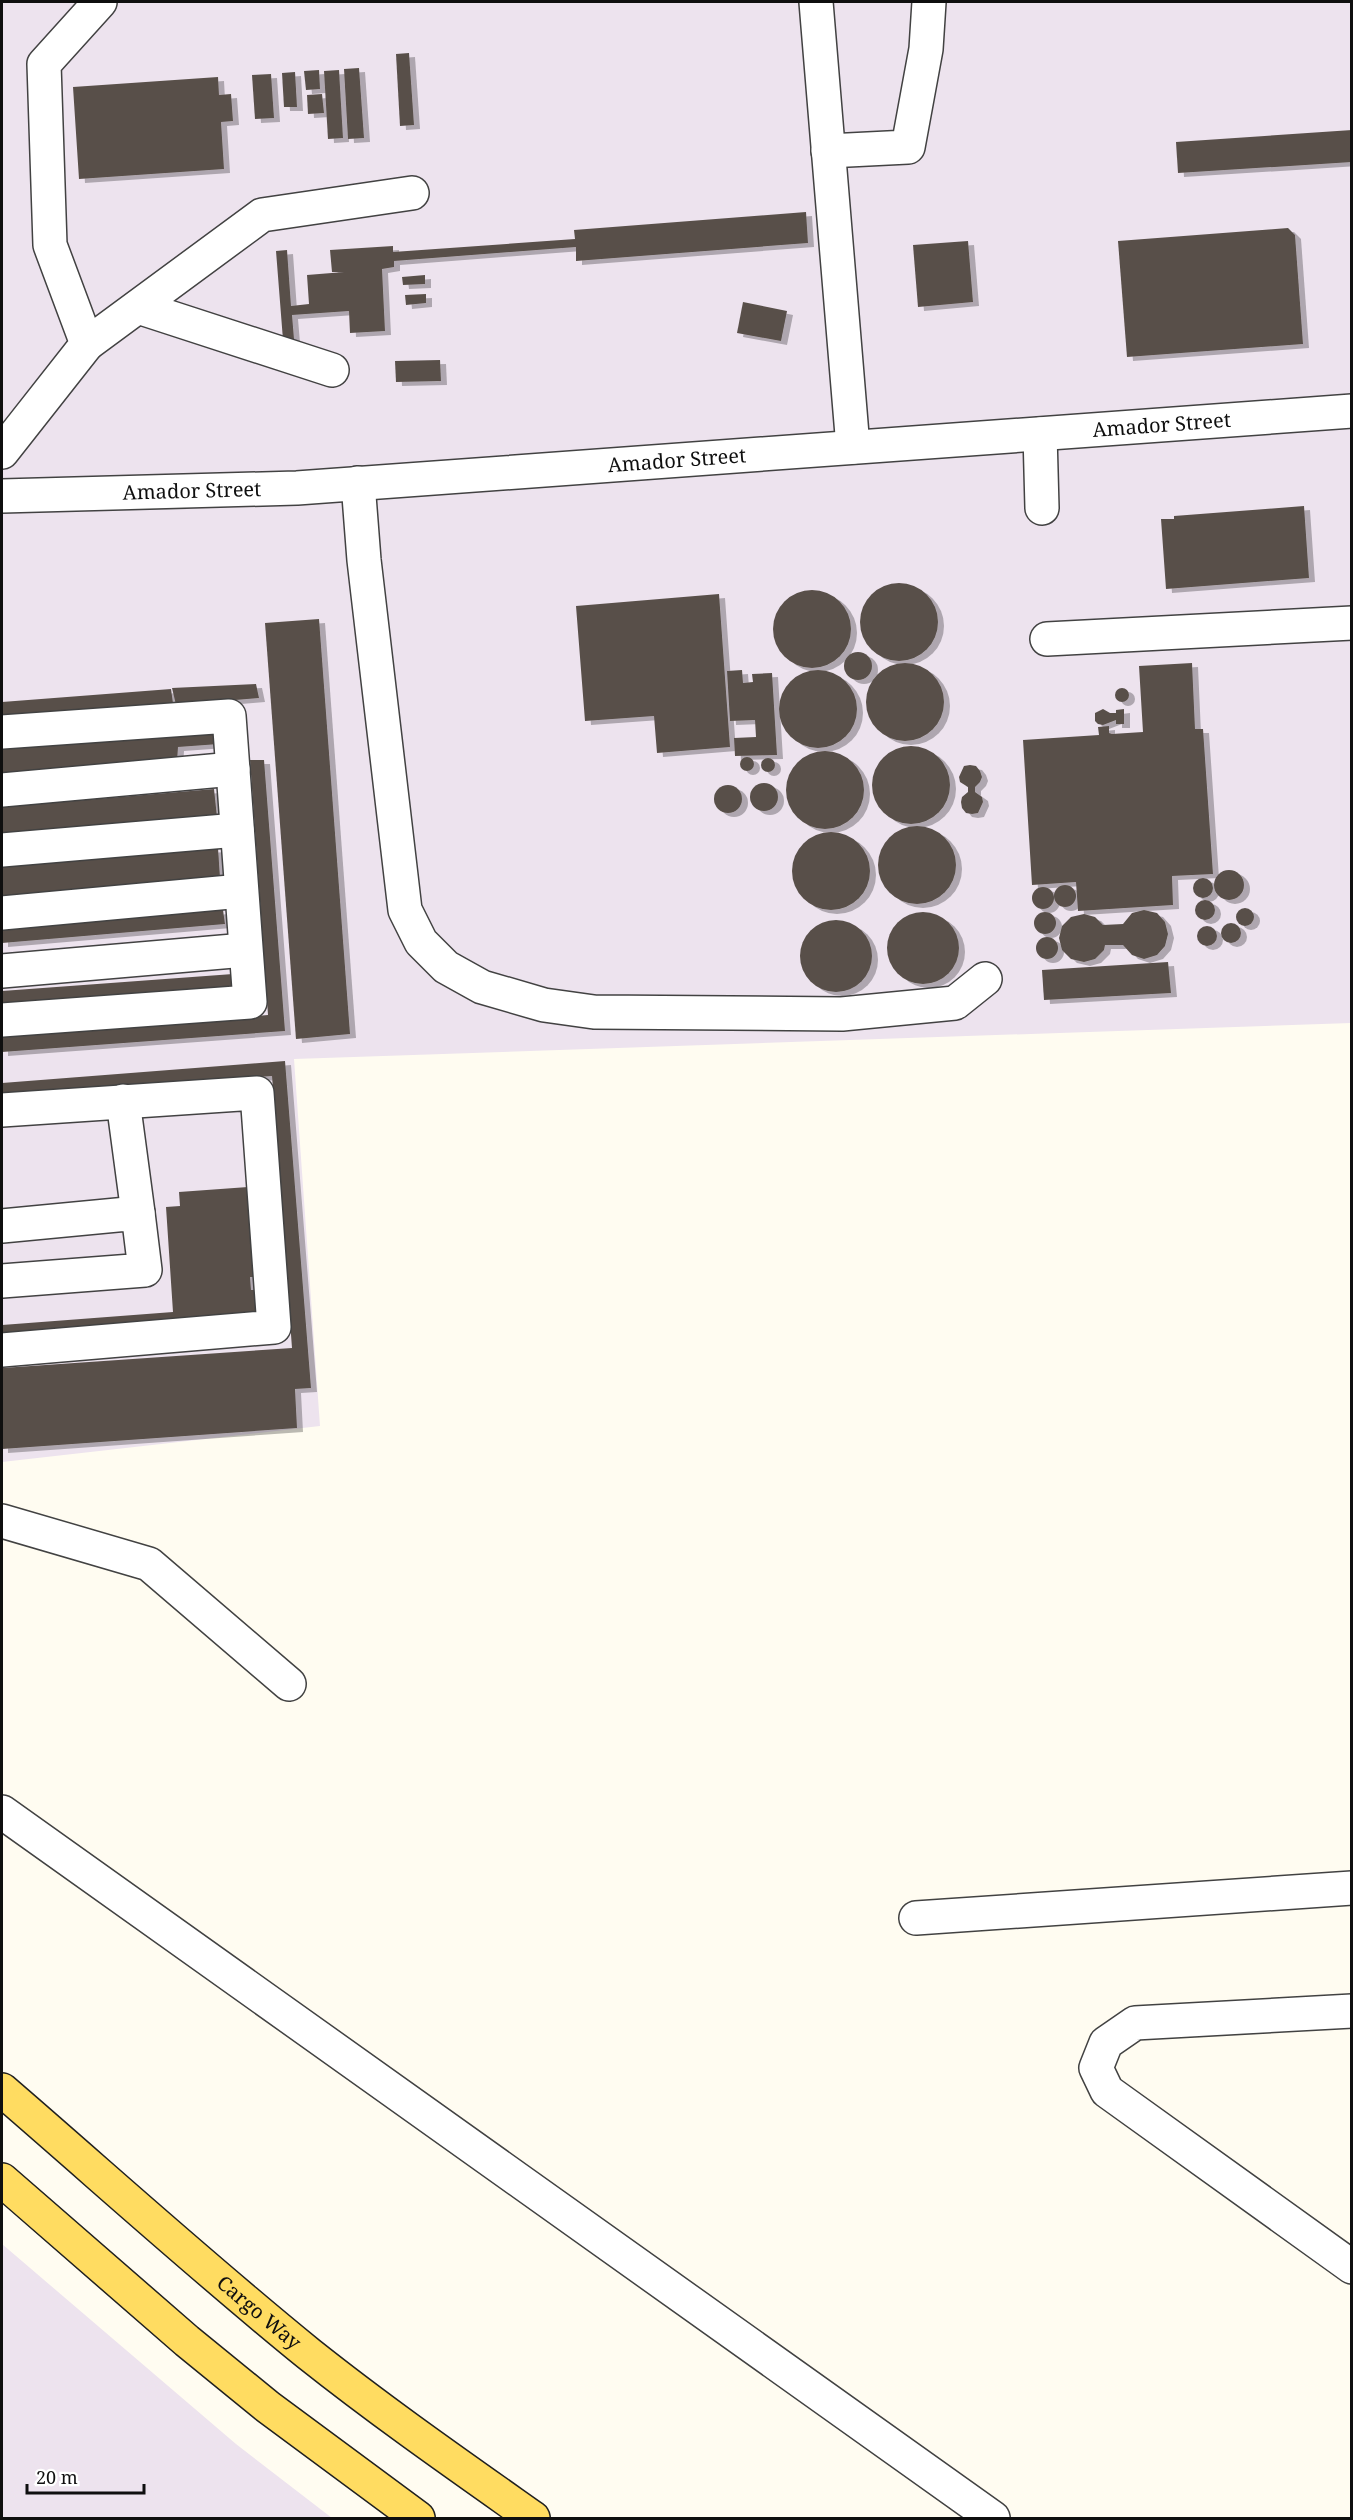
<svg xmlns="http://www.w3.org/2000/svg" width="1353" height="2520" font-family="'Noto Serif',serif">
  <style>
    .industrial { fill: #ede3ee }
    .building { fill: #59504a; filter: url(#shadow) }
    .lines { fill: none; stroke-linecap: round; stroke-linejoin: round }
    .minor-casing { stroke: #424242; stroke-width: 36 }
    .major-casing { stroke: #202020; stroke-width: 36 }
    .minor { stroke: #fff; stroke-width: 33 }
    .major { stroke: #ffdc61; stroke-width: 33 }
    .labels { text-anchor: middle; stroke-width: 6; stroke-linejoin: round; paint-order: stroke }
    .street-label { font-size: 20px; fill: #0f0f0f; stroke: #fff }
  </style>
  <defs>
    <filter id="shadow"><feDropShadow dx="6" dy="4" stdDeviation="0" flood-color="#0004"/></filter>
  </defs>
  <rect width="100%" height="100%" fill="#fffcf1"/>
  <g class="industrial">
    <polygon points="2,2 1351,2 1351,1023 294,1059 320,1426 2,1462"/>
    <polygon points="2,2244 236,2444 332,2518 2,2518"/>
  </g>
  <g class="building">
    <polygon points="409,53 414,125 400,126 396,54"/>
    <polygon points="359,68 364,138 348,139 344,69"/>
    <polygon points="319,70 320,89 306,90 304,71"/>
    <polygon points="339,70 343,138 328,139 324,71"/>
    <polygon points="295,72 297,107 284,107 282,73"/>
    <polygon points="271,74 274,118 255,119 252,75"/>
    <polygon points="218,77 219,95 231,94 233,121 221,122 224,169 79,179 73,87"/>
    <polygon points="322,94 324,113 308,114 307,95"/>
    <polygon points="1352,130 1352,162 1178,173 1176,142"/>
    <polygon points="806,212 808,243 576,261 576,247 394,261 394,267 382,269 385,331 350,333 349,311 292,315 294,339 283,340 276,251 287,250 291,306 309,304 307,275 344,272 332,272 330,250 393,246 393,252 575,239 574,230"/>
    <polygon points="1288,228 1295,235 1303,344 1127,357 1118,241"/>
    <polygon points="968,241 973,302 918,307 913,245"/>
    <polygon points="425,275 425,284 403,285 402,277"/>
    <polygon points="426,294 426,303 406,305 405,295"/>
    <polygon points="743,302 787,311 781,341 737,333"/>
    <polygon points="440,360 441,381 396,382 395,361"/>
    <polygon points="1304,506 1309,578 1166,589 1161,519 1174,519 1174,516"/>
    <circle cx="899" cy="622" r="39"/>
    <circle cx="812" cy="629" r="39"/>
    <polygon points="719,594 730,747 657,753 654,716 585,721 576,606"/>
    <polygon points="319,619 350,1034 296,1039 265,623"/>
    <circle cx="858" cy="666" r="14"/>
    <circle cx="905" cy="702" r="39"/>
    <polygon points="1192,663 1195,729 1203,729 1213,874 1172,876 1173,905 1078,911 1076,882 1032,885 1023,740 1099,735 1098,727 1109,726 1109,733 1112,734 1143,732 1139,666"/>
    <circle cx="818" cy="709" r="39"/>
    <polygon points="742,670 743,683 753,682 752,674 772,673 777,755 735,756 734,738 756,737 755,720 730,721 727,671"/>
    <polygon points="256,684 259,698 176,705 172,688"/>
    <circle cx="1122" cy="695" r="7"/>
    <polygon points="171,689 173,703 2,719 2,702"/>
    <polygon points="1103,709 1110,713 1116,713 1116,710 1124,709 1124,724 1116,724 1116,720 1103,725 1098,724 1095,721 1095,713"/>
    <polygon points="220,731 219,744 178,747 177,762 2,777 2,748"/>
    <circle cx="911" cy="785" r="39"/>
    <circle cx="825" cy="790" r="39"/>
    <circle cx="747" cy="764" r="7"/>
    <circle cx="768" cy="765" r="7"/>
    <polygon points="250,760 264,760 285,1031 2,1052 2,1036 268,1015"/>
    <polygon points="970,765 976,766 980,771 982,777 980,782 975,787 975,792 982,797 983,802 978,813 972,814 966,813 962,808 961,802 962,797 968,792 968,787 960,782 959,777 964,766"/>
    <circle cx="764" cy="797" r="14"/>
    <circle cx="728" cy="799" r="14"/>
    <polygon points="214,789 217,817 2,835 2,807"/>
    <circle cx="917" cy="865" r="39"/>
    <circle cx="831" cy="871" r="39"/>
    <polygon points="218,848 220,878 2,897 2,867"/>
    <circle cx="1229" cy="885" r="15"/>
    <circle cx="1203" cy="888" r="10"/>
    <circle cx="1065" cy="896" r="11"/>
    <circle cx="1043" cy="898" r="11"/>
    <circle cx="1205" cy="910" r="10"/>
    <circle cx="1245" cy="917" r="9"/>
    <polygon points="223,910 225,924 2,943 2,928"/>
    <polygon points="1144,910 1157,913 1165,922 1168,934 1165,946 1157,955 1144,959 1132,955 1123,945 1105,945 1104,950 1095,959 1084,962 1071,959 1062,950 1059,938 1062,926 1071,917 1084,914 1095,917 1103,925 1123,924 1132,913"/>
    <circle cx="923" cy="948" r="36"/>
    <circle cx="1045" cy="923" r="11"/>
    <circle cx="836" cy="956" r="36"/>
    <circle cx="1231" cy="933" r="10"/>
    <circle cx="1207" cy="936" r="10"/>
    <circle cx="1047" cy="948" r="11"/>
    <polygon points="1168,962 1171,993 1044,1000 1042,970"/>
    <polygon points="233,974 233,990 2,1007 2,991"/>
    <polygon points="285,1061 311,1388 295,1389 297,1428 2,1449 2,1368 292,1348 272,1076 2,1096 2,1083"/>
    <polygon points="248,1187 255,1277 250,1277 251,1290 256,1290 258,1322 2,1341 2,1325 173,1312 166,1207 180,1206 179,1192"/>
  </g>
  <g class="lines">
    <g class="minor-casing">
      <g id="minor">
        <polyline points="816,2 853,447"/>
        <polyline points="828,151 908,147 926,49 929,2"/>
        <polyline points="138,307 332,370"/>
        <polyline points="87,344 262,215 412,193"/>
        <polyline points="1040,434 1042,508"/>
        <polyline points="2,452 87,344 50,245 44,64 100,2"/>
        <polyline points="358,483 364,560 405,910 421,942 446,967 482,987 544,1005 594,1012 842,1014 955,1003 985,979"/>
        <path id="s1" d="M 2,496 L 297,488 L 1352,411"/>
        <polyline points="1047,639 1352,623"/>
        <polyline points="2,732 229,716 250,1002 2,1020"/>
        <polyline points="2,790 233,769"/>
        <polyline points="2,850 237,830"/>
        <polyline points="2,913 241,891"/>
        <polyline points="2,971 245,950"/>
        <polyline points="123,1101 138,1213"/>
        <polyline points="2,1110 257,1093 274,1327 2,1350"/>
        <polyline points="2,1226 138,1213 145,1270 2,1281"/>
        <polyline points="2,1521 149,1564 289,1684"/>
        <polyline points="2,1812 993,2518"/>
        <polyline points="916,1918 1352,1888"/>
        <polyline points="1352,2011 1135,2023 1106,2043 1096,2068 1107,2091 1352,2267"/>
      </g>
    </g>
    <g class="major-casing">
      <g id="major">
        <path id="s2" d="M 2,2090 C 104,2178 204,2269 309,2354 C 382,2412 458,2465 533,2518"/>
        <polyline points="2,2180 187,2341 268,2407 418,2518"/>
      </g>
    </g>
    <use href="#minor" class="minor"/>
    <use href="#major" class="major"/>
  </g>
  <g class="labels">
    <g class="street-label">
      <text dy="7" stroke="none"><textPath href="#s1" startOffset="1162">Amador Street</textPath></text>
      <text dy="7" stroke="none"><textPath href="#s1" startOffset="676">Amador Street</textPath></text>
      <text dy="7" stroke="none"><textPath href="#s1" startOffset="190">Amador Street</textPath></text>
      <text dy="7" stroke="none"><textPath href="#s2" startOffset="340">Cargo Way</textPath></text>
    </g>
  </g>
  <rect width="1353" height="2520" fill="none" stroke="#0f0f0f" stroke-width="6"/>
  <path d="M27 2484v9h117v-9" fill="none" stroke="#0f0f0f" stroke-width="3"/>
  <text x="36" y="2484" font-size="18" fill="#0f0f0f" stroke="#ffffff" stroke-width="4.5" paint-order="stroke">20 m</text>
</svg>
